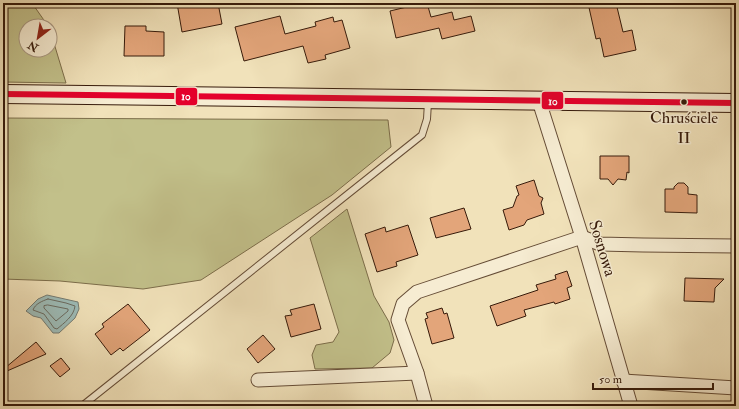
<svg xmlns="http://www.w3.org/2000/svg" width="739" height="409" font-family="'IM FELL Double Pica',serif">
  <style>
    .green { fill: #c2c08a; stroke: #7c6d4a }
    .water { fill: #9dbcb8; stroke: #747b72 }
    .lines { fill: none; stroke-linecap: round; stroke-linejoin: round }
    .shore { stroke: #6a6b61; stroke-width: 1 }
    .building { fill: #e3a57a; stroke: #361a0a }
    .lane-casing { stroke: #654c36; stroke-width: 8 }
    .street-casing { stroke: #654c36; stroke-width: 15 }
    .secondary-casing { stroke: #361a0a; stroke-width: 20 }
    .lane { stroke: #f6ecd2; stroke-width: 6 }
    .street { stroke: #f6ecd2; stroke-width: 13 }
    .secondary { stroke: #f6ecd2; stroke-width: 18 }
    .bus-1-casing { stroke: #f6ecd2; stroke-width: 9 }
    .bus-1 { stroke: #e4002b; stroke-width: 6 }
    .bus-dot { fill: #361a0a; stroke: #f6ecd2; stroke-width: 1.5 }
    .labels { text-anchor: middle; stroke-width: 3; stroke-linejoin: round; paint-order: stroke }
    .bus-label { font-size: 16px; fill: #361a0a; stroke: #f6ecd2 }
    .street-label { font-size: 17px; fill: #361a0a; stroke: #f6ecd2 }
    .line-badge { stroke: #f6ecd2; stroke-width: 1.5 }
    .badge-label { font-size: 11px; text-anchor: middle; font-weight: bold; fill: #fff }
  </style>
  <rect width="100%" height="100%" fill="#f1e2ba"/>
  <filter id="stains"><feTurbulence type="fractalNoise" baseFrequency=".005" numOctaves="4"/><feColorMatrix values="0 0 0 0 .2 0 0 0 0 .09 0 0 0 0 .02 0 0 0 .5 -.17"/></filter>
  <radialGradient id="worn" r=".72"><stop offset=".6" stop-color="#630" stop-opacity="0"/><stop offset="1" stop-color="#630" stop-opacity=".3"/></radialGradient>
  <g class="green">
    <polygon points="3,3 32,3 48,26 26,26 26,50 50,50 50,30 66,83 3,82"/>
    <polygon points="3,118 388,120 391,147 332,195 201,280 143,289 60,281 3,279"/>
    <polygon points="347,209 374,296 389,322 394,340 390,353 372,368 315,369 312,355 316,345 333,342 339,332 310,238"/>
  </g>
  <polygon class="water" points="47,295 78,302 79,309 75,318 59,333 53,333 41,318 33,316 26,311 38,299"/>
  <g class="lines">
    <g class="shore">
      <path d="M 48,299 L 66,303 L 75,306 C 74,316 64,323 57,329 L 54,328 L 44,314 L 33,310 C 35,304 42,301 48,299 Z"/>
      <polygon points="48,305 68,309 68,311 56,321 44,308 44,306"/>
    </g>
  </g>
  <g class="building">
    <polygon points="177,3 218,3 222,24 182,32"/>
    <polygon points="410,3 427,3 431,17 452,12 454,20 471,16 475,31 442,39 439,28 396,38 390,11 411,6"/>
    <polygon points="588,3 616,3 623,32 632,30 636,50 604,57 600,38 596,39"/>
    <polygon points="280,16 285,34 316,26 315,22 333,17 334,22 342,20 350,48 325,55 326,59 308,63 303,46 244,61 235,27"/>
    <polygon points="125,26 146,26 146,31 164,32 164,56 124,56"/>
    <polygon points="600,156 629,156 629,173 627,172 626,180 618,179 613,185 608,179 600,179"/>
    <polygon points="534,180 539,196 543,198 541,203 544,214 527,220 524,225 509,230 503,210 513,207 517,196 519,195 516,186"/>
    <polygon points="678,183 684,183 688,187 688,194 697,195 697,213 665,212 665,189 674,189 674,187"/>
    <polygon points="464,208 471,229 436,238 430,218"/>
    <polygon points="408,225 418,255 396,262 397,266 377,272 365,234 385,227 386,232"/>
    <polygon points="567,271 572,286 567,288 570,299 555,304 554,302 524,310 526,316 497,326 490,306 538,290 536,285 556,279 555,275"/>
    <polygon points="685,278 724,279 715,288 714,302 684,301"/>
    <polygon points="128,304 150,330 123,351 120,348 111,355 95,334 104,327 102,324"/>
    <polygon points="314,304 321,329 291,337 285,316 292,315 290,310"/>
    <polygon points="442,308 444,314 447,313 454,338 432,344 425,319 428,318 426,313"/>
    <polygon points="263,335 275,349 258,363 247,349"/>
    <polygon points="36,342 46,354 7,371 5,368"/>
    <polygon points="61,358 70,369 60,377 50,366"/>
  </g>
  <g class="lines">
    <g class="lane-casing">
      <polyline id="lane" points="82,406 422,135 427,119 428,102"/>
    </g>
    <g class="street-casing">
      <g id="street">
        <polyline points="539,101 582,237 631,406"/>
        <polyline points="258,380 417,373"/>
        <polyline points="623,381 736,388"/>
        <polyline points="426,406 417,373 398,320 403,304 417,292 582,237 600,244 643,245 736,246"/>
      </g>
    </g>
    <g class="secondary-casing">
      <polyline id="secondary" points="3,94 736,103"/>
    </g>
    <use href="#lane" class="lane"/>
    <use href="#street" class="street"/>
    <use href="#secondary" class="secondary"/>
    <g class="bus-1-casing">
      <polyline id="bus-1" points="3,94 736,103"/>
    </g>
    <use href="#bus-1" class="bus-1"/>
  </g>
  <circle class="bus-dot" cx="684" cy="102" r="3.5"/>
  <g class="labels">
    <g class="bus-label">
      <text x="684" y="123">Chruściele<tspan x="684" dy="20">II</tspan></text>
    </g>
    <g class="street-label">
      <text transform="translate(603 248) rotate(73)" y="6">Sosnowa</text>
    </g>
  </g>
  <g class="line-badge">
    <rect x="175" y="87" width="23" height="19" rx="4" fill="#e4002b"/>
    <rect x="541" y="91" width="23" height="19" rx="4" fill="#e4002b"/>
  </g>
  <g class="badge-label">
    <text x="186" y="100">10</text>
    <text x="553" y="105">10</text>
  </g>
  <rect width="739" height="409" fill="none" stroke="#f1e2ba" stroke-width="16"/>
  <rect x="4" y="4" width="731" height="401" fill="none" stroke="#361a0a" stroke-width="2"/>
  <rect x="8" y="8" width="723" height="393" fill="none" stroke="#361a0a"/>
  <g transform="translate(38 38) rotate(211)"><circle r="19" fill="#f6ecd2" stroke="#a99882"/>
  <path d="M0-3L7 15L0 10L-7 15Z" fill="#8f2418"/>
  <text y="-6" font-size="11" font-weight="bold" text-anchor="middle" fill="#361a0a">N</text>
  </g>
  <path d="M593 383v6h120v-6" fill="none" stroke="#361a0a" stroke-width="2"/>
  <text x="599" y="383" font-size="12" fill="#361a0a" stroke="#f6ecd2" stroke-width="3" paint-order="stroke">50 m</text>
  <rect width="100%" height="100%" filter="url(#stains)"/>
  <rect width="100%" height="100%" fill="url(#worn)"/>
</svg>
